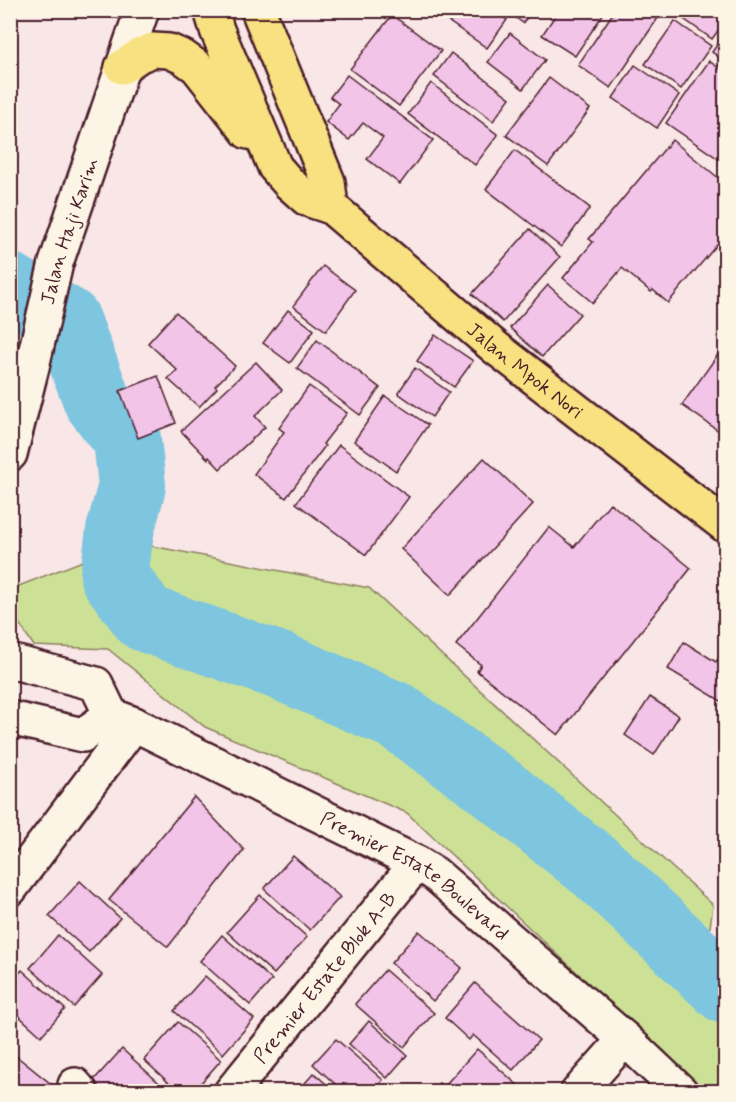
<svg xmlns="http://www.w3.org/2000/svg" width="736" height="1102" font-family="Mynerve,sans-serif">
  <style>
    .green { fill: #cde196; stroke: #8c8060; stroke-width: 1.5 }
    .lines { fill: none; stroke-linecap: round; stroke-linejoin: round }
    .river { stroke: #7ec5df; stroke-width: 68 }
    .building { fill: #f1c4e8; stroke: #4a1f2b; stroke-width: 1.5 }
    .minor-casing { stroke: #4a1f2b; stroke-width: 38 }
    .major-casing { stroke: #4a1f2b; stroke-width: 38 }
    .minor { stroke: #fcf5e5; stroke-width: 33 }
    .major { stroke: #f8e181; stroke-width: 33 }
    .labels { text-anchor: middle; stroke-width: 6; stroke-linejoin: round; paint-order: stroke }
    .street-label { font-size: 20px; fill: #4a1f2b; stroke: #fcf5e5 }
  </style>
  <rect width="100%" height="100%" fill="#f9e6e6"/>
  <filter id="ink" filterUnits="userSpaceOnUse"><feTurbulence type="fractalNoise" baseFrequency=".0167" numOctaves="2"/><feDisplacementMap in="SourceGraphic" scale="12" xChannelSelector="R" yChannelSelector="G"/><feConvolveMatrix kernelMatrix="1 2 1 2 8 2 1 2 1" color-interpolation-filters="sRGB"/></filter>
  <g filter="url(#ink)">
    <polygon class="green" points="131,542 369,588 713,905 706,957 725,980 725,1091 703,1091 407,813 205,727 108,649 34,646 11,611 11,589"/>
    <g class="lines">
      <polyline class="river" points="10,287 67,321 97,400 127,439 132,486 120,531 114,576 145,618 280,666 397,716 494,786 599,870 726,990"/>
    </g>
    <g class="building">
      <polygon points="443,10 493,10 507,20 487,48 439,15"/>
      <polygon points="505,10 532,10 523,23"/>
      <polygon points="559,10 606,10 575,56 542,35"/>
      <polygon points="615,10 660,10 662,12 611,88 578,65"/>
      <polygon points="671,10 726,10 726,20 712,39"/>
      <polygon points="392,15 441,51 399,106 350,69"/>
      <polygon points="675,21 711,46 681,89 645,64"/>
      <polygon points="726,32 726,62 712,52"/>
      <polygon points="510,33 545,60 523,89 488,62"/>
      <polygon points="451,53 510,98 493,121 434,76"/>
      <polygon points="709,61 726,73 726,164 666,123"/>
      <polygon points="635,65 679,95 657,128 613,98"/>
      <polygon points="347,75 433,140 400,184 367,159 383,138 363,123 349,140 326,122 339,104 330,97"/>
      <polygon points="549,78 590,109 548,166 506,135"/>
      <polygon points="431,83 498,135 475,165 408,114"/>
      <polygon points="672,140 726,184 726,234 668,303 653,290 651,292 622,268 593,303 563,278 593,242 589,239"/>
      <polygon points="515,150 590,208 561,247 486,189"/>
      <polygon points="530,229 560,257 503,322 472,294"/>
      <polygon points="323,266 355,290 326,331 293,306"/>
      <polygon points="548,285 580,314 542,357 510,328"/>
      <polygon points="288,310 314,330 290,363 263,343"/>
      <polygon points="176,312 235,366 215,386 217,388 199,407 168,379 177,370 148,343"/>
      <polygon points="435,335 473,361 454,387 417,361"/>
      <polygon points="317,340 380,388 360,415 297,368"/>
      <polygon points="726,343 726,436 682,405"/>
      <polygon points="256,362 282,390 255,416 265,427 220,469 209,457 208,459 181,431"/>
      <polygon points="415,368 449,392 432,417 398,393"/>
      <polygon points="158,376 176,423 138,438 120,391"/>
      <polygon points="309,386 347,413 323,444 325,446 286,498 254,474 284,432 279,428"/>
      <polygon points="385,396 428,425 396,471 354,441"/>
      <polygon points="339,445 409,497 366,555 296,503"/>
      <polygon points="484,458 533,504 450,595 401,549"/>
      <polygon points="610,503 691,568 558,735 477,671 481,665 456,645 549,527 574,547"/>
      <polygon points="726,602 726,615 719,611"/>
      <polygon points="684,642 716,662 726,647 726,704 668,669"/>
      <polygon points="650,697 679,716 654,755 625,735"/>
      <polygon points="194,797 244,850 168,947 109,900"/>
      <polygon points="293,856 340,897 310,930 264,889"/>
      <polygon points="80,881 120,918 89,952 49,916"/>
      <polygon points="260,895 307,937 274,974 227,932"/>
      <polygon points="419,931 462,968 433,1001 391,963"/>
      <polygon points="58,935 102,975 74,1007 30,968"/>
      <polygon points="222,935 272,980 250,1005 200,961"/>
      <polygon points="22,970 65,1009 41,1036 10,1008 10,983"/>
      <polygon points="385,970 434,1013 404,1047 355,1004"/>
      <polygon points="205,976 254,1019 223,1054 174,1011"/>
      <polygon points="475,983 539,1040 513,1070 473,1035 469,1040 445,1018"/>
      <polygon points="369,1021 407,1055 387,1078 349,1044"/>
      <polygon points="178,1022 221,1060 193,1092 179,1092 144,1060"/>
      <polygon points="336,1039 383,1080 372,1092 344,1092 313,1064"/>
      <polygon points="122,1049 169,1092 102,1092 92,1082"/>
      <polygon points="477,1049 521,1088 518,1092 454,1092 446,1084"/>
      <polygon points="10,1051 51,1084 45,1092 10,1092"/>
      <polygon points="314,1073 335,1092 297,1092"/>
      <polygon points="439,1083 448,1092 432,1092"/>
    </g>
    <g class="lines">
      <g class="minor-casing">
        <g id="minor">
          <path id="s1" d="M 10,454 L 32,367 L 56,263 L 142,10"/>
          <polyline points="10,661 96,684 111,715"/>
          <path id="s2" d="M 111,715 L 134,724 L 417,863 L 435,874 L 625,1039 L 681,1092"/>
          <polyline points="10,718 83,735 111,715"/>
          <polyline points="10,889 134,724"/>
          <polyline points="75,1085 81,1092"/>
          <path id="s3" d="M 231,1092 L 417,863"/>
          <polyline points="578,1092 625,1039"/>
        </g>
      </g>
      <g class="major-casing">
        <g id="major">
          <path id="s4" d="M 211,10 L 217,30 L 275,167 L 289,183 L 307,199 L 331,207 L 496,348 L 726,526"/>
          <polyline points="258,10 328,182 331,207"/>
          <polyline points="122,67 140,55 153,50 169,51 183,57 197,67 248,132"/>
        </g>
      </g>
      <use href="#minor" class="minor"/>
      <use href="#major" class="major"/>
    </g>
  </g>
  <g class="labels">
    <g class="street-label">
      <text dy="7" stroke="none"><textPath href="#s1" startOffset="231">Jalan Haji Karim</textPath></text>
      <text dy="7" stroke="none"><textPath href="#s4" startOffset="494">Jalan Mpok Nori</textPath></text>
      <text dy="7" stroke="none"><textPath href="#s2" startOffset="345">Premier Estate Boulevard</textPath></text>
      <text dy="7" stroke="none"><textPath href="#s3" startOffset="148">Premier Estate Blok A-B</textPath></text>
    </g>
  </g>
  <rect width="736" height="1102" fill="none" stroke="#fcf5e5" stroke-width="36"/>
  <rect x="18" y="18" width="700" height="1066" fill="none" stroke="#4a1f2b" stroke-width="2" filter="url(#ink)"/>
</svg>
